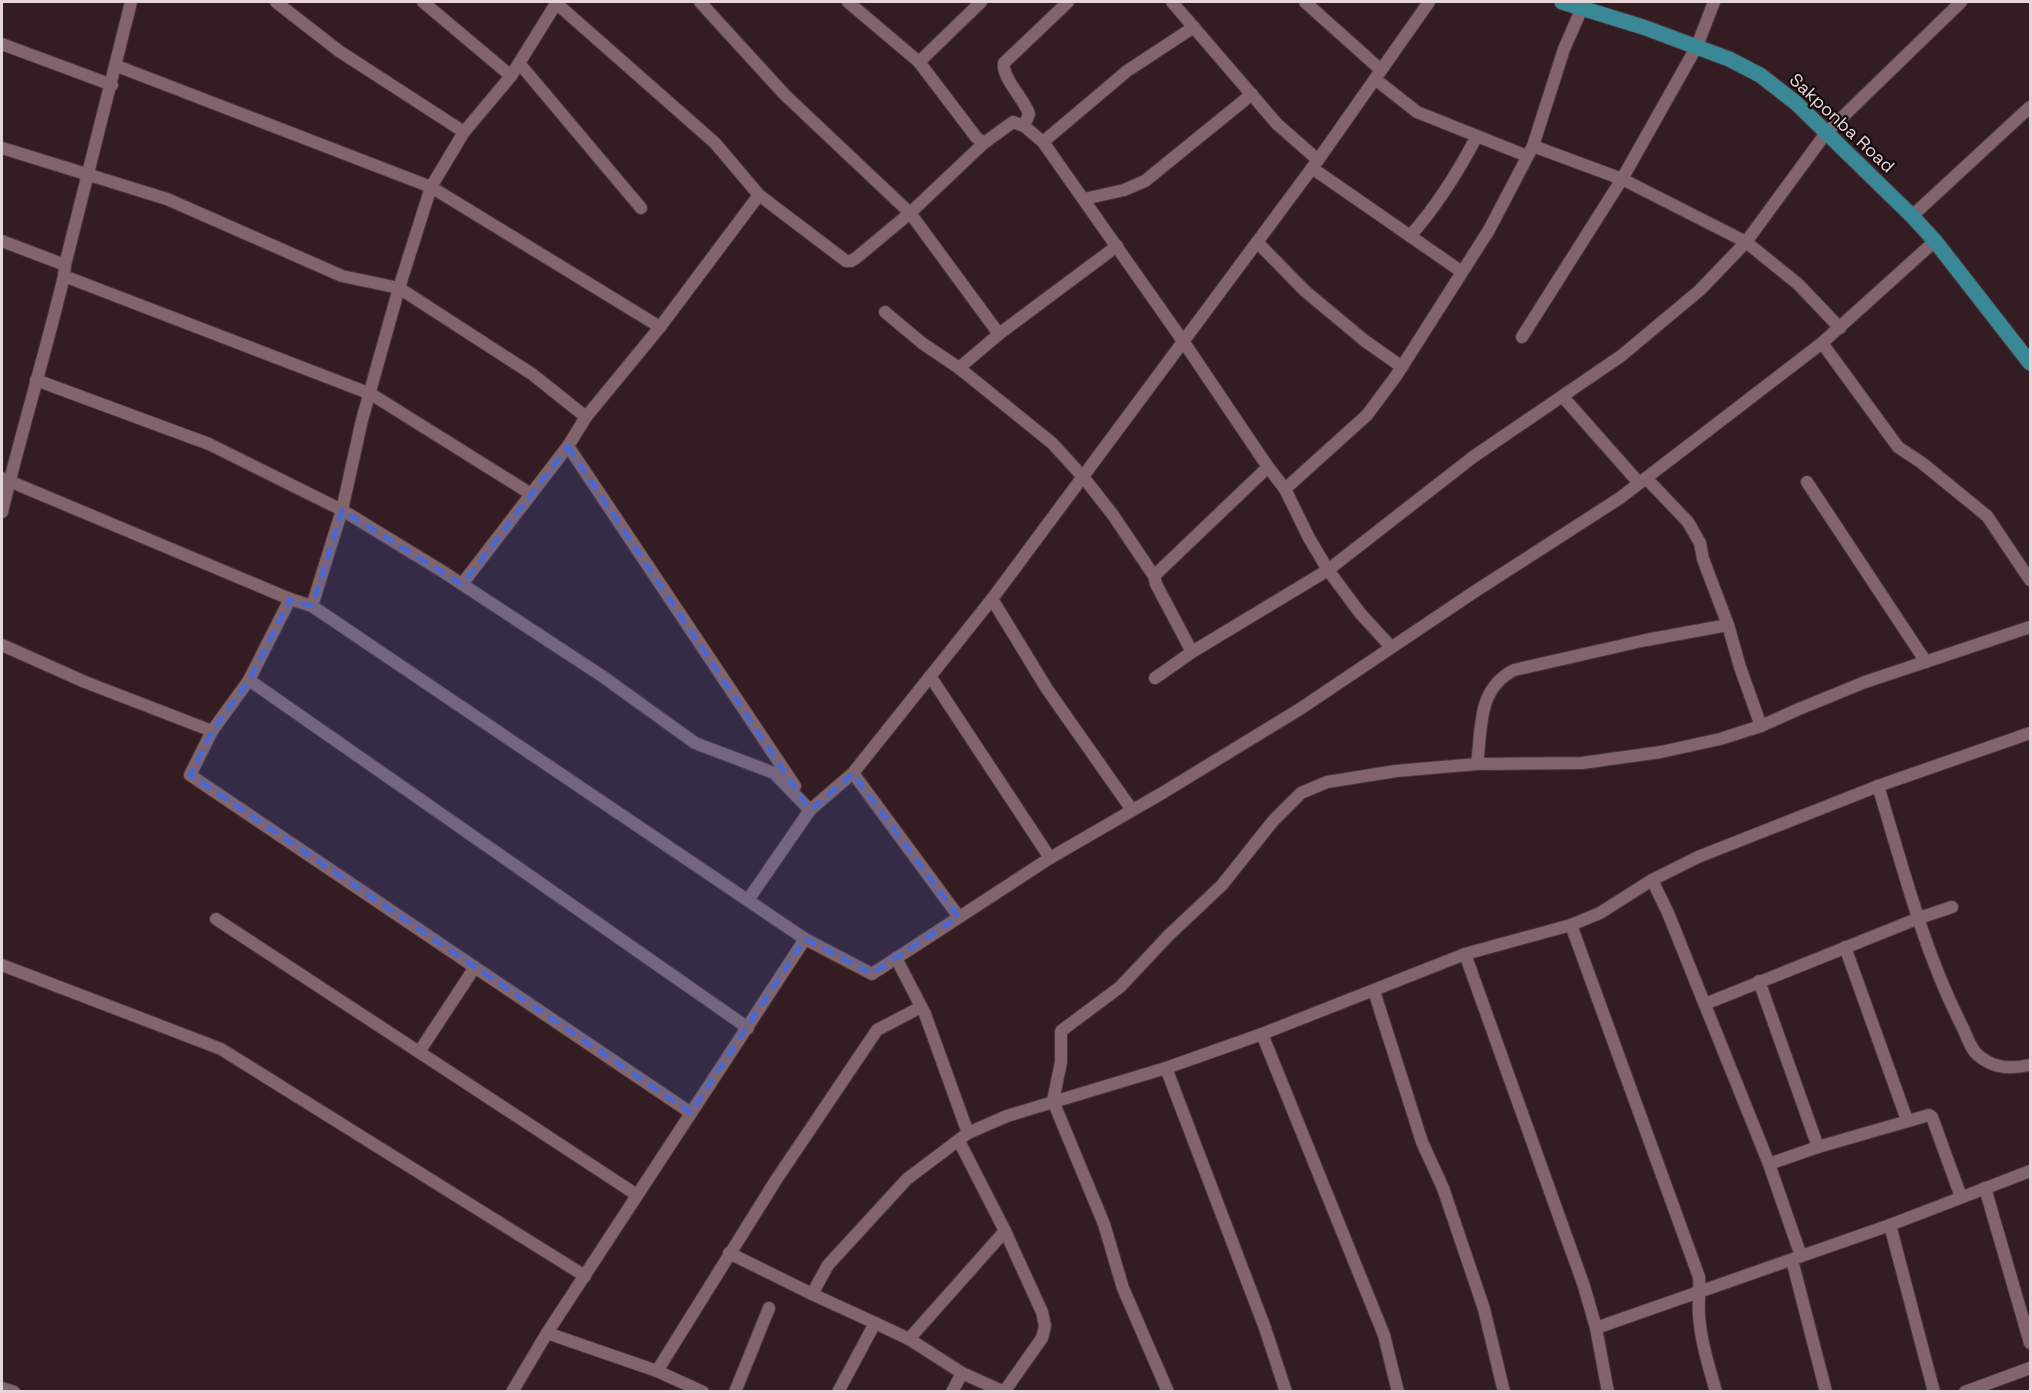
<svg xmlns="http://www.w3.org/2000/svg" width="2032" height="1393" font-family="'Space Grotesk',sans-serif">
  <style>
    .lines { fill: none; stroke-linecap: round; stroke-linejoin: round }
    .minor-casing { stroke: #4b373d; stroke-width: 14 }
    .major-casing { stroke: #4b373d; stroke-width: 17 }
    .minor { stroke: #82656c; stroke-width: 12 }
    .major { stroke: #3a8895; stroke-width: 15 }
    .marked { fill: #4569d8; fill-opacity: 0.2; stroke: #4569d8; stroke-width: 4.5; stroke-dasharray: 12 8; stroke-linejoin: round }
    .labels { text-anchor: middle; stroke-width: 4.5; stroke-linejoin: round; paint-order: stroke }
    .street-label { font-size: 18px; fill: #e5d4d8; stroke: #140a0c }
  </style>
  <rect width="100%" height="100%" fill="#331c22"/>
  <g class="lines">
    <g class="minor-casing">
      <g id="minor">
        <polyline points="276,2 339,51 464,132"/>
        <polyline points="423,2 511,76"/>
        <polyline points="700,2 785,95 910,213 999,334"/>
        <polyline points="848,2 919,62 976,137 984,143"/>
        <polyline points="1172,2 1277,124 1318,160"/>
        <polyline points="1305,2 1381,70"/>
        <polyline points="556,3 715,143 759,195 846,261 851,261 856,258 910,213 984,143 1013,122 1024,126 1043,142 1183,341 1268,467 1285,489 1309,538 1328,570 1360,613 1391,647"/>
        <polyline points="2,44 112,85"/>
        <polyline points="919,62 981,2"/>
        <polyline points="519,63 641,208"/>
        <polyline points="117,66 431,187 660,327"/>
        <polyline points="1375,79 1417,112 1527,156"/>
        <path d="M 1024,126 L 1029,114 C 1024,98 1002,79 1004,63 L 1068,2"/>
        <polyline points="1043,142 1127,71 1194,27"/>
        <polyline points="1533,146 1622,179 1746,242 1798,284 1840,328"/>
        <polyline points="2,148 167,199 342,276 399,288 532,374 586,417"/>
        <polyline points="1312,168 1462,272"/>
        <polyline points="1084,199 1124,190 1145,181 1252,94"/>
        <polyline points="1912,216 2030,107"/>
        <path d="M 1410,236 C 1438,205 1458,172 1477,136"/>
        <polyline points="2,241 65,265"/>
        <polyline points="1257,242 1305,291 1365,341 1402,367"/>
        <polyline points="64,276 371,394 531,494"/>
        <polyline points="885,312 922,343 959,368 999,334 1117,246"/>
        <polyline points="1522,337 1622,179 1697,46 1714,2"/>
        <polyline points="1822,343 1898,447 1922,463 1987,516 2030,580"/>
        <polyline points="959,368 1052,443 1084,478 1113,515 1154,576 1156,584 1192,652"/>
        <polyline points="36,380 209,444 342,510 442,571 602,676 695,743 774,773 810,810"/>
        <polyline points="1563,397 1639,483"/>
        <polyline points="568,446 795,786"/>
        <polyline points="2,478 290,599 312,606 805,939 872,974 1050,858 1164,792 1300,709 1474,592 1620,498 1822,343 1935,241"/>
        <polyline points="1646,478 1688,522 1700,543 1703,559 1728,625"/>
        <polyline points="1807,482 1926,662"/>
        <polyline points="1285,489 1367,415 1396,376 1489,230 1533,146 1564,49 1582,8"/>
        <path d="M 2,512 C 21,433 45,355 64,276 L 65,265 L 131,2"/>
        <polyline points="1154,576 1268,467"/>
        <polyline points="462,584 568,446 586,417 660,327 759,195"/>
        <polyline points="290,599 249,680 212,731 190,775 691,1113"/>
        <polyline points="992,599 1047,689 1132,810"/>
        <polyline points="312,606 342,510 362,420 399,288 431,187 464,132 511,76 557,2"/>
        <polyline points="2,645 85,682 212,731"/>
        <polyline points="930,676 1050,858"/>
        <polyline points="1155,678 1192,652 1328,570 1473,457 1621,356 1700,290 1746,242 1826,133 1961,2"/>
        <polyline points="249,680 748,1028"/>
        <path d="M 1477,764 C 1482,727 1477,689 1514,670 L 1646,640 L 1728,625 L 1740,667 L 1761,726"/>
        <polyline points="853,773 959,917"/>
        <path d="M 1878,786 C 1903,867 1924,953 1963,1028 C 1967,1037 1971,1050 1979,1056 C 1995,1069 2011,1069 2030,1065"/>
        <polyline points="1652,880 1668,913 1769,1164 1801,1256"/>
        <polyline points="748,900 810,810 853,773 992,599 1318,160 1429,2"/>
        <polyline points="216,919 637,1195"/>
        <path d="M 1571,925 L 1699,1277 C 1700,1291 1698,1303 1699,1316 C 1701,1342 1709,1367 1716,1392"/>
        <polyline points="1845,947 1907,1120"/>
        <polyline points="1465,954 1584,1286 1596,1328 1608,1392"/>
        <polyline points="896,958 925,1014 968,1133"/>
        <polyline points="2,965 221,1049 585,1276"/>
        <polyline points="1759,981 1818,1147"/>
        <polyline points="1374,991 1422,1142 1443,1188 1484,1309 1504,1392"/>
        <polyline points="1705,1004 1919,918 1952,907"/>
        <polyline points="1262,1034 1384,1335 1398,1392"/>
        <polyline points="419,1052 475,967"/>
        <polyline points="1166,1068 1265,1328 1286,1392"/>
        <polyline points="959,1141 1005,1231 1042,1312 1045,1326 1042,1338 1004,1392"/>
        <polyline points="1769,1164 1818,1147 1929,1115 1932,1117 1961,1197"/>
        <polyline points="1985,1188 2030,1343"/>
        <polyline points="1890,1225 1934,1392"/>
        <polyline points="729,1253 812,1294"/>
        <polyline points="1792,1260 1826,1392"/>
        <polyline points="875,1323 909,1339 962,1373 1004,1392"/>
        <polyline points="1596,1328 1890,1225 2030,1171"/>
        <polyline points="547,1333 657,1371 703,1392"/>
        <polyline points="909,1339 1005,1231"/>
        <polyline points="657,1371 776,1180 877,1030 921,1007"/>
        <polyline points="2,1388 14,1392"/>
        <polyline points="512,1392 547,1333 805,939"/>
        <polyline points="735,1392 769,1308"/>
        <polyline points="838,1392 875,1323 812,1294 828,1265 907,1179 968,1133 1007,1116 1166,1068 1262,1034 1465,954 1571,925 1600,913 1652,880 1698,857 1878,786 2030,733"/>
        <polyline points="952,1392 962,1373"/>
        <polyline points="1168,1392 1123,1288 1104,1224 1053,1101 1061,1062 1061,1031 1120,987 1169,935 1222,885 1273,821 1301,793 1327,782 1396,771 1477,764 1582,763 1661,752 1720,739 1761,726 1799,709 1865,682 2030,627"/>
        <polyline points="1965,1392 2030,1368"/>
      </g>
    </g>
    <g class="major-casing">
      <polyline id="major" points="1562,2 1643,27 1729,59 1760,75 1796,103 1912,216 1935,241 2030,363"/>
    </g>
    <use href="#minor" class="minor"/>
    <use href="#major" class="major"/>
  </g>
  <path class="marked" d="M 568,446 L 810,810 L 853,773 L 959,917 L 872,974 L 805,939 L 691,1113 L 190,775 L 212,731 L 249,680 L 290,599 L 312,606 L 342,510 L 462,584 Z"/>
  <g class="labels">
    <g class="street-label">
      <text transform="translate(1842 123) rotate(43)" y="6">Sakponba Road</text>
    </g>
  </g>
  <rect width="2032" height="1393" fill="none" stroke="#e5d4d8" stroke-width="6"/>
</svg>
